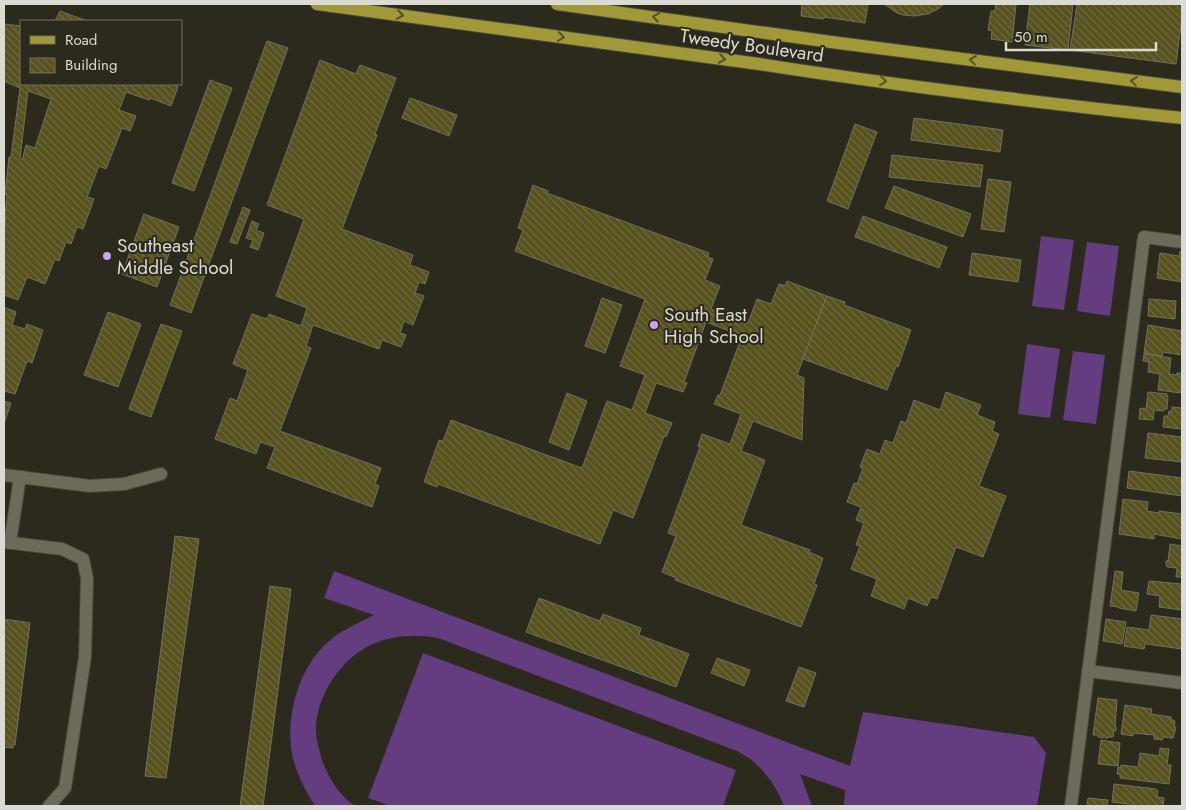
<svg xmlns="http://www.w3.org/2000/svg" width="1186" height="810" font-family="Jost,sans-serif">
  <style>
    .pitch { fill: #643d81 }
    .building { fill: url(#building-back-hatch); stroke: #717061; fill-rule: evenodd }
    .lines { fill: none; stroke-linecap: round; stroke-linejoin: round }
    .minor-casing { stroke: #48473c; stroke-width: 14 }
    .major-casing { stroke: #48473c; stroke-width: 14 }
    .minor { stroke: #6b6a5b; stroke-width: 12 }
    .major { stroke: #a19937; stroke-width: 12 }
    .oneway { stroke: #545126 }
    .poi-dot { fill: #d29dfd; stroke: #2b2a1d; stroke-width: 2 }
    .labels { text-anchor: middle; stroke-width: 4; stroke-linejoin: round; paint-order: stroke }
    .street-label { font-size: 19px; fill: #dbdbd3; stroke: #2b2a1d }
    .poi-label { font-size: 19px; fill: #dbdbd3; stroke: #2b2a1d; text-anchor: start }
  </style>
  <defs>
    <pattern id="building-back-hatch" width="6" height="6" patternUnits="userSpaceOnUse" patternTransform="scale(1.25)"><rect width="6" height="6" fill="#56521d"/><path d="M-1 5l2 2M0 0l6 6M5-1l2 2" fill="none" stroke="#6e6a3d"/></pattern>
  </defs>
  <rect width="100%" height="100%" fill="#2b2a1d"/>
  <g class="pitch">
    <polygon points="1041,236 1074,240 1064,310 1032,306"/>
    <polygon points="1087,242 1119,246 1110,316 1077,311"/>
    <polygon points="1027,344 1060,349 1050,418 1018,414"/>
    <polygon points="1073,351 1105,355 1096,424 1063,420"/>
    <path d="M 334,571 L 850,766 L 863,712 L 1034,737 L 1046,753 L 1037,806 L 844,806 L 845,790 L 800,774 L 812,806 L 784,806 C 778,790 769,776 756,764 C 751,758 743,755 737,751 L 438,638 C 415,634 392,635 371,645 C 341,658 315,698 316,731 C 316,739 319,748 321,757 C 327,775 338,795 355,806 L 315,806 C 305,790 296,773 292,754 C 285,714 300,662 334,637 C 346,628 361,622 374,615 L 324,598 Z"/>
    <polygon points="423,653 736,770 723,806 391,806 368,798"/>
  </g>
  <g class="building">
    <polygon points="802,4 868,4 865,23 824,17 824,19 801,16"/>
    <polygon points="884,4 944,4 938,9 928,14 915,16 903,15 897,13"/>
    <polygon points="996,4 1016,5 1012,42 991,39 992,31 988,30 991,11 995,11"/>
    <polygon points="1030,4 1073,4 1068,50 1025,45"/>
    <polygon points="1077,4 1182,4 1182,17 1176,64 1070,50"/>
    <polygon points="60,11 87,21 55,21"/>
    <path d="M 4,24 L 21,26 L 21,84 L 44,84 L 48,86 L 49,84 L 175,84 L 178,87 L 171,106 L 150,98 L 149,100 L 126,92 L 119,110 L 136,116 L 130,131 L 122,128 L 106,169 L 99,166 L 87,197 L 94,199 L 83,229 L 77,227 L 71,244 L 66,242 L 59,261 L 55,259 L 45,284 L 27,277 L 18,300 L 4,295 L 4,226 L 5,226 L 6,215 L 5,214 L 7,195 L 5,194 L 9,157 L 11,157 L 20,88 L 4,81 ZM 28,91 L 51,99 L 35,148 L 26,145 L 22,160 L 20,158 Z"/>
    <polygon points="267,41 288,48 191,313 170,305"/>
    <polygon points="320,60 356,74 360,65 396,78 375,134 377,135 342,229 413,255 410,265 429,272 425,284 419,282 415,293 424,296 413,325 404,321 400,333 406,335 401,347 382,340 379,349 313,325 306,346 311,348 280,431 381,468 375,484 379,486 372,507 267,468 275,447 260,442 256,454 215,439 230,398 237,401 248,370 233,364 252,314 267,319 269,314 301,326 307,308 276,296 304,219 267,205"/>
    <polygon points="210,80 232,88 194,191 172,183"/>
    <polygon points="410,98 457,115 449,136 402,118"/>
    <polygon points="914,118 1003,130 1000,152 911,140"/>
    <polygon points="855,124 877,132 848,209 827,201"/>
    <polygon points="892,155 983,165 980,187 889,177"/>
    <polygon points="988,179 1011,182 1004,232 981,229"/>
    <polygon points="533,185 548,191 547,193 709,253 708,257 713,259 705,280 720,286 711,309 748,323 757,299 771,304 779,284 785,286 787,281 827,296 797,375 804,378 802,440 753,421 741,451 765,460 741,525 810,550 809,552 823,558 814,584 817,585 801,627 675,580 676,578 662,572 676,536 668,533 700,447 698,446 702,434 730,444 741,414 714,404 718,395 720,395 742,336 706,322 684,382 687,383 683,392 656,383 645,413 672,423 666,437 664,436 633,518 613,510 600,544 438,484 437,487 424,482 439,440 443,441 451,420 582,468 607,401 632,410 645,375 620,366 645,299 515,251 523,230 518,228"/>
    <polygon points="894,186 971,214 963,237 885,208"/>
    <polygon points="243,207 250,210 237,244 230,242"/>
    <polygon points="144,214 179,227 157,287 122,274"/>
    <polygon points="863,216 947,247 939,268 855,237"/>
    <polygon points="252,221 259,224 256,230 264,233 258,250 250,247 253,240 246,238"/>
    <polygon points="1180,251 1182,251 1182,282 1157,278 1160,253 1179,256"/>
    <polygon points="972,253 1021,260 1018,282 969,275"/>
    <polygon points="827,296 845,302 844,305 911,330 898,367 896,366 887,390 803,359"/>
    <polygon points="602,298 622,305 605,353 585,346"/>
    <polygon points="1149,299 1176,301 1175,319 1148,316"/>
    <polygon points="4,307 16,312 12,325 25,329 27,324 43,330 32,363 27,361 15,394 4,391"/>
    <polygon points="108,312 141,324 118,387 84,375"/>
    <polygon points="161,324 182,331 151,417 129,409"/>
    <polygon points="1148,325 1182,331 1182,355 1163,352 1162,356 1144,353"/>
    <polygon points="1144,354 1171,358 1169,374 1176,375 1177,373 1181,373 1181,375 1182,375 1181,393 1158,390 1160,374 1148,372 1149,362 1143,361"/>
    <polygon points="946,392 981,405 977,415 995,422 992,431 999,434 979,486 1006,496 983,557 956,547 937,599 931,597 927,606 908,598 904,609 871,596 877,579 851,569 860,546 856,545 864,523 856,520 861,507 847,502 854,483 857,484 863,468 860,467 867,449 880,454 885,440 893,443 901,421 906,423 914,400 940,410"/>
    <polygon points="1148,392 1167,394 1166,396 1168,396 1167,409 1164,409 1164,411 1154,410 1153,420 1139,419 1140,408 1146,409"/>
    <polygon points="567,393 587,401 569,450 549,442"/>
    <polygon points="4,401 11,403 4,424"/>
    <polygon points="1172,407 1182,408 1182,429 1163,427 1164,416 1168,416 1169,411 1172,411"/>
    <polygon points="1148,433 1182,437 1182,462 1145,458"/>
    <polygon points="1129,471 1182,478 1182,496 1127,488"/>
    <polygon points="1123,499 1148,502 1147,511 1159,513 1159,511 1182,514 1182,539 1154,534 1154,539 1119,534"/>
    <polygon points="175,536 199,539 166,778 145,776"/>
    <polygon points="1170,544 1182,546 1182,577 1176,577 1177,568 1167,567 1167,566 1166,565 1166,561 1168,561"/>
    <polygon points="1115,571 1123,572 1121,590 1139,593 1136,611 1119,608 1119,607 1110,606"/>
    <polygon points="1149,581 1182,584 1182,610 1159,607 1160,596 1147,594"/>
    <polygon points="270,586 291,589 263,806 240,806"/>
    <polygon points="539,598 600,621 603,614 641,628 639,635 689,654 676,687 526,632"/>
    <polygon points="1151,615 1182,619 1182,649 1147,644 1147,642 1146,642 1144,649 1124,646 1127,627 1149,630"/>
    <polygon points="4,619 30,623 15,745 13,745 13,748 4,747"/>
    <polygon points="1106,619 1126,622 1122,644 1103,641"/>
    <polygon points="717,658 750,670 744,686 711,673"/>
    <polygon points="799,667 816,673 804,707 786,701"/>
    <polygon points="1098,698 1117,700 1115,726 1116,726 1116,731 1114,730 1113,737 1108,737 1108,738 1105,738 1106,736 1103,736 1103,738 1098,737 1099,735 1093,735"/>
    <polygon points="1125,705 1152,709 1151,714 1171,717 1172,720 1175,721 1174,727 1176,727 1173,738 1163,737 1162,740 1154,739 1154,735 1133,733 1133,736 1121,734"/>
    <polygon points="1101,740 1120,743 1118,766 1098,764"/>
    <polygon points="1160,748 1169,749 1167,765 1171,765 1169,784 1120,778 1120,774 1117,774 1118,767 1121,768 1121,765 1138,767 1140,753 1159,756"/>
    <polygon points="1114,784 1156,789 1158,791 1157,797 1164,798 1163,806 1128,806 1128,804 1112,802"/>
    <polygon points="1088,798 1108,800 1107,806 1087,806"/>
  </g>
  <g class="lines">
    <g class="minor-casing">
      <g id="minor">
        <polyline points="4,475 90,486 124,484 161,474"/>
        <polyline points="4,542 62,549 83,559 87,578 85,657 65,788 49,806"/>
        <polyline points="10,543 20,477"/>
        <polyline points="1088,671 1182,683"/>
        <polyline points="1071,806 1144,237 1182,242"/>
      </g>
    </g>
    <g class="major-casing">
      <g id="major">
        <path d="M 317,4 L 759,64 C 900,86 1041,103 1182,118"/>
        <polyline points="557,4 831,42 1182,87"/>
      </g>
    </g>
    <use href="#minor" class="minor"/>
    <use href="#major" class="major"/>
  </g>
  <defs><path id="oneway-chevron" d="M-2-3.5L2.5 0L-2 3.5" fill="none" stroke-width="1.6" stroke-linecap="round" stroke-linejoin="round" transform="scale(1.25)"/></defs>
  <g class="oneway">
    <use href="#oneway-chevron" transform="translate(400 15) rotate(8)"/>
    <use href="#oneway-chevron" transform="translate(656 17) rotate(-172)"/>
    <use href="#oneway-chevron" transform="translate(561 37) rotate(8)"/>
    <use href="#oneway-chevron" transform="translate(722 59) rotate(8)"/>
    <use href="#oneway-chevron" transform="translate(973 60) rotate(-173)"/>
    <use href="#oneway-chevron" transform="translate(883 81) rotate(7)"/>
    <use href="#oneway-chevron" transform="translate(1134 81) rotate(-173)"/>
  </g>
  <g class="poi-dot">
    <circle cx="107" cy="256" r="5"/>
    <circle cx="654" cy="325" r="5"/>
  </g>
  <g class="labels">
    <g class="street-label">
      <text transform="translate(752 45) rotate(8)" y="7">Tweedy Boulevard</text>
    </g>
    <g class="poi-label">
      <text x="117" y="252">Southeast<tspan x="117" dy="22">Middle School</tspan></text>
      <text x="664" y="321">South East<tspan x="664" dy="22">High School</tspan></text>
    </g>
  </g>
  <rect width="1186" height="810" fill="none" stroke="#dbdbd3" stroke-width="10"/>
  <rect x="20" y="20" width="162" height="65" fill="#2b2a1d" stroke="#717166"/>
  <rect x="30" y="36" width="25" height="8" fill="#a19937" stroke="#717166"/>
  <text x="65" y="45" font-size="15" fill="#dbdbd3">Road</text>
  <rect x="30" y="58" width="25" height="15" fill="url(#building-back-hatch)" stroke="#717166"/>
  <text x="65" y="70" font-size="15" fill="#dbdbd3">Building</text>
  <path d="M1006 42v8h150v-8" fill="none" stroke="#dbdbd3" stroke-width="2.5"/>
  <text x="1014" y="42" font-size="15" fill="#dbdbd3" stroke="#2b2a1d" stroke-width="4" paint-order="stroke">50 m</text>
</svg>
